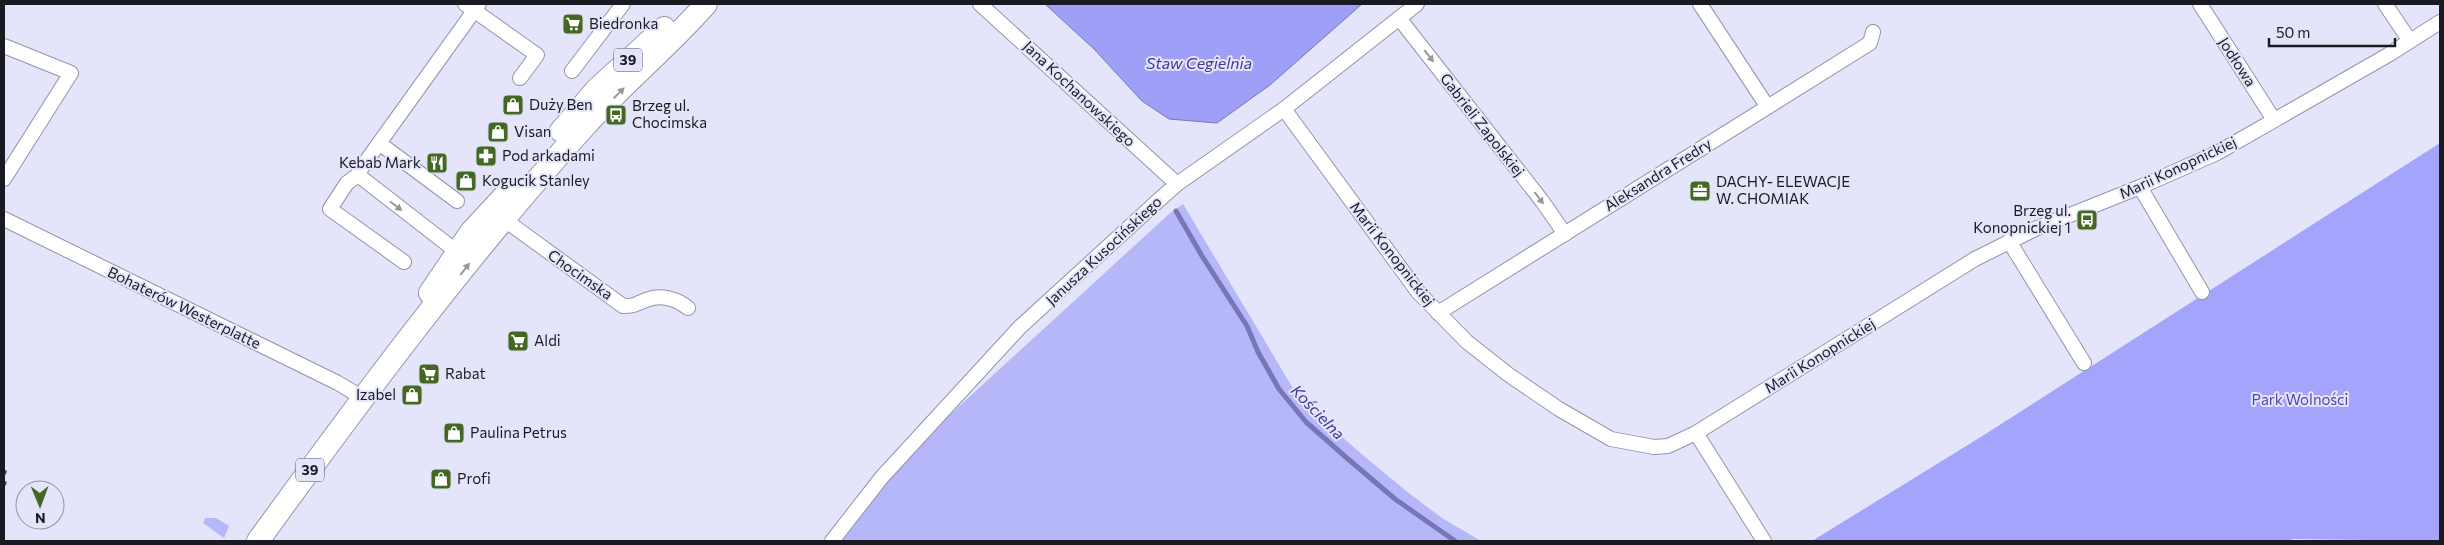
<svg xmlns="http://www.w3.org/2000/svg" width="2444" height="545" font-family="Commissioner,sans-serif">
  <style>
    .green { fill: #b5b7f9 }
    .forest { fill: #a4a4fc }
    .water { fill: #9f9ff7; stroke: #7777b7 }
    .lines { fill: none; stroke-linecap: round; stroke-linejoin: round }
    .stream { stroke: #7777b7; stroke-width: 5 }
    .minor-casing { stroke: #9394a8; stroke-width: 16 }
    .primary-casing { stroke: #9394a8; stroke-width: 24 }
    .minor { stroke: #fff; stroke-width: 14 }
    .primary { stroke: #fff; stroke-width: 22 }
    .rail { stroke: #4b4b57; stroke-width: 4; stroke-dasharray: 2.5 5; stroke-linecap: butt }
    .oneway { fill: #98989c }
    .labels { text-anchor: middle; stroke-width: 4; stroke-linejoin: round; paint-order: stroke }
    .shield { fill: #e4e5fb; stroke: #575763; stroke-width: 1 }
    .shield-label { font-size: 14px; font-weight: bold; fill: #1a1a22 }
    .poi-label { font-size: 15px; fill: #1a1a22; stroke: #e4e5fb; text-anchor: start }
    .street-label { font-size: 15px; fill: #1a1a22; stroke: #e4e5fb }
    .park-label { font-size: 15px; fill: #4f45aa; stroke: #e4e5fb }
    .water-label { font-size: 16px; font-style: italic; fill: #433699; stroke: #e4e5fb }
  </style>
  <rect width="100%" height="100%" fill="#e4e5fb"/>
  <g class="green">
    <polygon points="1183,204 1300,400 1365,457 1410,494 1442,518 1481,541 831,541 882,477 1169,214"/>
    <polygon points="205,518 216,518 229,526 224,538 203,523"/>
  </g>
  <polygon class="forest" points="2440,143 2440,541 2293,539 2288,541 1812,541 1984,435"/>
  <polygon class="water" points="1045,4 1362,4 1270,85 1217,123 1169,119 1142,101 1094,49"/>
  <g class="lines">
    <polyline class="stream" points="1176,211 1202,256 1247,326 1258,352 1279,389 1306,422 1348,459 1395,499 1455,541"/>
    <g class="minor-casing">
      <g id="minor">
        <polyline points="465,4 537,55 520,78"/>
        <polyline points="980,4 1177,184"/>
        <polyline points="1700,4 1767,106"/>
        <polyline points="2200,4 2274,120"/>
        <polyline points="2385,4 2410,41"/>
        <polyline points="1399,18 1542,201 1565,234"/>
        <polyline points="4,46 71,73 4,179"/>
        <polyline points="572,71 623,4"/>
        <polyline points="1284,109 1418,292 1467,342 1509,375 1559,409 1611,439 1654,447 1668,446 1696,433 1975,259 2035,229 2140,187 2217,153 2388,55 2440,22"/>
        <polyline points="379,143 457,201"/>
        <polyline points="358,175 362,167 479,4"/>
        <polyline points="358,175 347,183 330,209 404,262"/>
        <polyline points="358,175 456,251"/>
        <polyline points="2140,187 2202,292"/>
        <path d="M 498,215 L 623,306 C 636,306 635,304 646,300 C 661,294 677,299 688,308"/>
        <polyline points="4,219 338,383 363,398"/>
        <polyline points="2009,241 2084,363"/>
        <polyline points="1438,313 1870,43 1873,32"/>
        <polyline points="1696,433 1764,541"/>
        <polyline points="832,541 882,477 1020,327 1160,199 1177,184 1284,109 1417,4"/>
      </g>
    </g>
    <g class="primary-casing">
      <g id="primary">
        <polyline points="561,131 597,89 664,28"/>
        <polyline points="430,293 471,232 511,189"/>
        <path d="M 258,541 C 361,399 466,257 584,127 C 623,84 668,47 706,4"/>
      </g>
    </g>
    <use href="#minor" class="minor"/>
    <use href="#primary" class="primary"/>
    <g class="rail">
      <polyline points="4,472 9,473"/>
      <polyline points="4,483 8,484"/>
    </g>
  </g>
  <defs><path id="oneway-solid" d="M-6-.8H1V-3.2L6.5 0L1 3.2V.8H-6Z" transform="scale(1.25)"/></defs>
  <g class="oneway">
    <use href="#oneway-solid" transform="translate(1429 56) rotate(52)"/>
    <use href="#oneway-solid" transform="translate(619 93) rotate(-45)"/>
    <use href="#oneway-solid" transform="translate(1539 198) rotate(53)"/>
    <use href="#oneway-solid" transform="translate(396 206) rotate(37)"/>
    <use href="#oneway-solid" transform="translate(465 269) rotate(-52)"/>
  </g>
  <defs>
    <g id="supermarket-square" transform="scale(1.125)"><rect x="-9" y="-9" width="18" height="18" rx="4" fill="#436822" stroke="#e4e5fb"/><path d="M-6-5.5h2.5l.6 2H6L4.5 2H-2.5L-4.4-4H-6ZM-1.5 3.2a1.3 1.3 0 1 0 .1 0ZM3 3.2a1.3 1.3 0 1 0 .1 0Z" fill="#fff"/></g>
    <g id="shop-square" transform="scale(1.125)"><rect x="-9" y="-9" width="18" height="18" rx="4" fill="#436822" stroke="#e4e5fb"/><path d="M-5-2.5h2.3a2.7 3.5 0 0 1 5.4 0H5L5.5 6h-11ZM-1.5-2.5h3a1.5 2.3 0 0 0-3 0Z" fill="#fff"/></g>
    <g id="bus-square" transform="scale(1.125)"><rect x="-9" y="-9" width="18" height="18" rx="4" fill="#436822" stroke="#e4e5fb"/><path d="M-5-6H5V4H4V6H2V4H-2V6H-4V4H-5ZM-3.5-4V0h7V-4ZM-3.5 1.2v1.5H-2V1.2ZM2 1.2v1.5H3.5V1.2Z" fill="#fff"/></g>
    <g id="pharmacy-square" transform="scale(1.125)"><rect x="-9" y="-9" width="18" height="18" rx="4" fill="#436822" stroke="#e4e5fb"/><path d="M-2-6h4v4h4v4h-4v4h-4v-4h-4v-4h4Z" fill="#fff"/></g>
    <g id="restaurant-square" transform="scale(1.125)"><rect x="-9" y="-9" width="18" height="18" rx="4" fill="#436822" stroke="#e4e5fb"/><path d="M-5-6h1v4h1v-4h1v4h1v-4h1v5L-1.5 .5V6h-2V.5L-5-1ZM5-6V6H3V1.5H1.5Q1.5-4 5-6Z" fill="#fff"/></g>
    <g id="office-square" transform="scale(1.125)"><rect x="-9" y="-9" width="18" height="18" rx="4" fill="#436822" stroke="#e4e5fb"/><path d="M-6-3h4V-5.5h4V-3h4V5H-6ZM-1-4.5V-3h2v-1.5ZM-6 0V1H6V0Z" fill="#fff"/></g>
  </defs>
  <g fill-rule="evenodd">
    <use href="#supermarket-square" x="573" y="24"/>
    <use href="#shop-square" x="513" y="105"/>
    <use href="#bus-square" x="616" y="115"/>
    <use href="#shop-square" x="498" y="132"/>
    <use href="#pharmacy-square" x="486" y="156"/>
    <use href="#restaurant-square" x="437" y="163"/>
    <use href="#shop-square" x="466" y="181"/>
    <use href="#office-square" x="1700" y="191"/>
    <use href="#bus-square" x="2087" y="220"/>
    <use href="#supermarket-square" x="518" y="341"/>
    <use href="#supermarket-square" x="429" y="374"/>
    <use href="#shop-square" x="412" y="395"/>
    <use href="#shop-square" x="454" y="433"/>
    <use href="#shop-square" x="441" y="479"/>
  </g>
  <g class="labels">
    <g class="shield">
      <rect x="614" y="48.5" width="28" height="23" rx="4"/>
      <rect x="296" y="458.5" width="28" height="23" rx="4"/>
    </g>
    <g class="shield-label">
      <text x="628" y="65">39</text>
      <text x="310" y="475">39</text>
    </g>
    <g class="poi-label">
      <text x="589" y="29">Biedronka</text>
      <text x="529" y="110">Duży Ben</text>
      <text x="632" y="111">Brzeg ul.<tspan x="632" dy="17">Chocimska</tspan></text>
      <text x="514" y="137">Visan</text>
      <text x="502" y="161">Pod arkadami</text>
      <text x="421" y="168" text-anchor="end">Kebab Mark</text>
      <text x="482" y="186">Kogucik Stanley</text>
      <text x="1716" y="187">DACHY- ELEWACJE<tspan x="1716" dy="17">W. CHOMIAK</tspan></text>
      <text x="2071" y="216" text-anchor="end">Brzeg ul.<tspan x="2071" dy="17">Konopnickiej 1</tspan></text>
      <text x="534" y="346">Aldi</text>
      <text x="445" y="379">Rabat</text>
      <text x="396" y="400" text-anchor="end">Izabel</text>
      <text x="470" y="438">Paulina Petrus</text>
      <text x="457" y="484">Profi</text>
    </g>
    <g class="street-label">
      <text transform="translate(2237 62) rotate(57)" y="5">Jodłowa</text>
      <text transform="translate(1079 94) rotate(43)" y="5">Jana Kochanowskiego</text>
      <text transform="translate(1482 125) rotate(52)" y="5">Gabrieli Zapolskiej</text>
      <text transform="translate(2178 168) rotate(-25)" y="5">Marii Konopnickiej</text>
      <text transform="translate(1658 175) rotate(-32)" y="5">Aleksandra Fredry</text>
      <text transform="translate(1104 251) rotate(-43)" y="5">Janusza Kusocińskiego</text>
      <text transform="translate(1392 254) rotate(52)" y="5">Marii Konopnickiej</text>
      <text transform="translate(580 275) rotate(35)" y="5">Chocimska</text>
      <text transform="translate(184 308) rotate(26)" y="5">Bohaterów Westerplatte</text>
      <text transform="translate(1820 356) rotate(-32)" y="5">Marii Konopnickiej</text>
    </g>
    <g class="park-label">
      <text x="2300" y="405">Park Wolności</text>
    </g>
    <g class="water-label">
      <text x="1199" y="69">Staw Cegielnia</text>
      <text transform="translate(1318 412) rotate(46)" y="6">Kościelna</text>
    </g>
  </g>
  <rect width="2444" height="545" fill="none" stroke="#1a1a22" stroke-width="10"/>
  <g transform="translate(40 505) rotate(179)"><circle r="24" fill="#e4e5fb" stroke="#9394a4"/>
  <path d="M0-4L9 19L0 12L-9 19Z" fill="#436822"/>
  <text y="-8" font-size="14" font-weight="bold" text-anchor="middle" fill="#1a1a22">N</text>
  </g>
  <path d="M2269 38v8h126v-8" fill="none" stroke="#1a1a22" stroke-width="2.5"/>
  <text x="2276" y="38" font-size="15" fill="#1a1a22" stroke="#e4e5fb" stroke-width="4" paint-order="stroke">50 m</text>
</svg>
